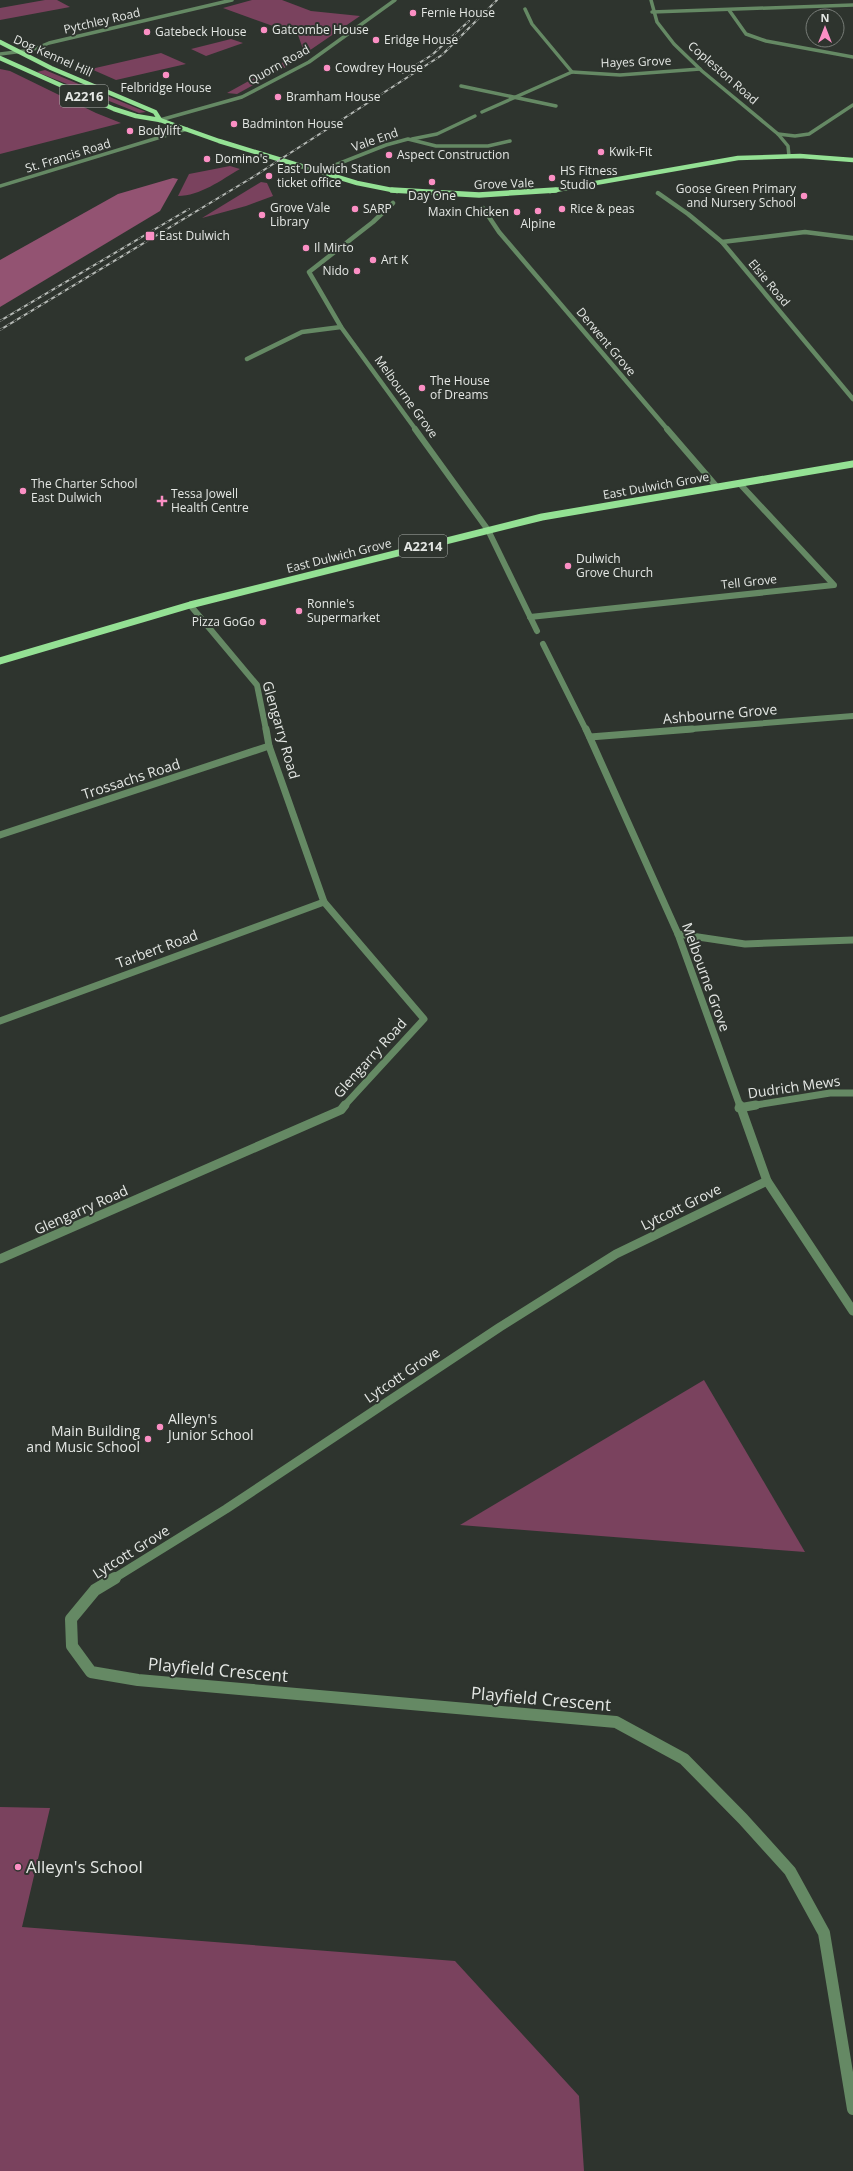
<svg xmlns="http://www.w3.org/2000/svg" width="853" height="2171" font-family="'Open Sans',sans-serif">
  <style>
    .green { fill: #7a425e }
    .forest { fill: #935372 }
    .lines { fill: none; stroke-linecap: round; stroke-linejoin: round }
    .street-far5 { stroke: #658964; stroke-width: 3.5 }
    .street-far4 { stroke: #658964; stroke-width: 4.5 }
    .street-far3 { stroke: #658964; stroke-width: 6 }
    .street-far2 { stroke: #658964; stroke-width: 7 }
    .street-far1 { stroke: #658964; stroke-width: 9 }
    .street { stroke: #658964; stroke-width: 12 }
    .primary-far2 { stroke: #94e194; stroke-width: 4.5 }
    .primary-far1 { stroke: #94e194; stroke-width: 5.5 }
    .primary { stroke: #94e194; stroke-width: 7 }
    .rail-casing { stroke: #b5b9b5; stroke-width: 2 }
    .rail { stroke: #2e342e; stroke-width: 1.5; stroke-dasharray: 4; stroke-linecap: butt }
    .poi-dot { fill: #fb8fc4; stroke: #2e342e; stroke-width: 1.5 }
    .labels { text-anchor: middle; stroke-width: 4; stroke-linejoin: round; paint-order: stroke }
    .far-poi-label { font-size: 12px; fill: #e4e7e4; stroke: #2e342e; text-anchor: start }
    .far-street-label { font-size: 12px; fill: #e4e7e4; stroke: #2e342e }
    .shield { fill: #2e342e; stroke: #adb1ad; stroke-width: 1 }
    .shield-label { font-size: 13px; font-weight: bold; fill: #e4e7e4 }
    .street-label { font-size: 14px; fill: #e4e7e4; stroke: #2e342e }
    .poi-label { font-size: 14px; fill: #e4e7e4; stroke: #2e342e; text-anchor: start }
    .near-street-label { font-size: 17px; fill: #e4e7e4; stroke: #2e342e }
    .near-poi-label { font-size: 17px; fill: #e4e7e4; stroke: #2e342e; text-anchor: start }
  </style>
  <rect width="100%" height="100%" fill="#2e342e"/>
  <g class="green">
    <polygon points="45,0 57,0 70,7 0,20 0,8"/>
    <polygon points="252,0 282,0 311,11 360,16 300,57 292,55 303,49 298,35 223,8"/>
    <polygon points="231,39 243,43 206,56 191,49"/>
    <polygon points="161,53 186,64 116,80 91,69"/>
    <polygon points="285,61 295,62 237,94 227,93"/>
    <polygon points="0,69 10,71 96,113 121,123 0,154"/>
    <polygon points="45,70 146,112 139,113 37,72"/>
    <path d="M 230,166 L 240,169 C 221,180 200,196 178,196 L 189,174 Z"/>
    <polygon points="261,182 267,183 273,196 246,206 202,218"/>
    <polygon points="704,1380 805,1552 460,1525"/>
    <polygon points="0,1807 50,1808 22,1927 455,1961 579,2096 584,2171 0,2171"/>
  </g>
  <polygon class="forest" points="173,178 178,179 160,211 0,307 0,260 118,194"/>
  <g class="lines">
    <g class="street-far5">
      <polyline points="651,0 657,22 674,44 702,71 778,134 788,146 789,156"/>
      <polyline points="729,10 746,34 766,41 853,57"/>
      <polyline points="652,12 853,5"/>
      <polyline points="0,54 32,50 49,43 232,0"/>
      <polyline points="572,72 620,75 700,69"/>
      <polyline points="461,86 556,106"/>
      <polyline points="482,112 572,72 532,24 525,9"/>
      <polyline points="160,120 242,97 309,62 395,0"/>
      <polyline points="778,134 795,136 809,134 853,105"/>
      <polyline points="412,139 437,134 475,116"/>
      <polyline points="320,171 386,145 408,139 436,146 488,146 510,141"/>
      <polyline points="0,186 187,129"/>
    </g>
    <g class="street-far4">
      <polyline points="658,193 688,214 722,242 853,399"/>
      <polyline points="393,203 373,222 309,272 341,327 416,430"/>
      <polyline points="483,208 499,232 668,430"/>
      <polyline points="722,242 805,232 853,238"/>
      <polyline points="247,359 302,332 341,327"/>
    </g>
    <g class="street-far3">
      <polyline points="415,429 488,530 537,631"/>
      <polyline points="667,429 717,487"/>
      <polyline points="190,605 257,685 266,730"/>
      <polyline points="530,617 834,585 740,484"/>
      <polyline points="543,644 586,730"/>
      <polyline points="679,730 853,716"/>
    </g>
    <g class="street-far2">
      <polyline points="266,729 269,746 324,902 424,1019 344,1106"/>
      <polyline points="586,729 678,934 740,1106"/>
      <polyline points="590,737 692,729"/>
      <polyline points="0,835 269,746"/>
      <polyline points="678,934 745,944 853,940"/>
      <polyline points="0,1021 324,902"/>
      <polyline points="750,1106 830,1093 853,1093"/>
    </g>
    <g class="street-far1">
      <polyline points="740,1105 767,1181 853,1311"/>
      <polyline points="739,1108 756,1105"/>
      <polyline points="0,1259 341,1110 345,1105"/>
      <polyline points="113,1579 226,1509 500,1327 616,1254 767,1181"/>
    </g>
    <polyline class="street" points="115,1578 95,1590 71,1619 72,1646 91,1672 138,1680 616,1722 684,1759 743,1819 790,1871 824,1933 853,2109"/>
    <g class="primary-far2">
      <polyline points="0,42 51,68 155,112 160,120"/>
      <polyline points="0,58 114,109 136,116 160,120 219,141 357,183 397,191"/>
      <polyline points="550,191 738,158 800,156 853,160"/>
    </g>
    <polyline class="primary-far1" points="392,190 479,195 556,190"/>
    <polyline class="primary" points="0,661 190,605 542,517 853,464"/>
    <g class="rail-casing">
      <g id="rail">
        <polyline points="403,73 432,55 469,21"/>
        <polyline points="0,321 189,209"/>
        <polyline points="0,330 253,177 442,55 497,0"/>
      </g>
    </g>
    <use href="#rail" class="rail"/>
  </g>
  <g class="poi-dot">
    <circle cx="413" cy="13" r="4"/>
    <circle cx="264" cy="30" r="4"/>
    <circle cx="147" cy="32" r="4"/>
    <circle cx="376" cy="40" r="4"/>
    <circle cx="327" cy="68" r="4"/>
    <circle cx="166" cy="75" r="4"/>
    <circle cx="278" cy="97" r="4"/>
    <circle cx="234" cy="124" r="4"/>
    <circle cx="130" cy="131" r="4"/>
    <circle cx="601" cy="152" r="4"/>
    <circle cx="389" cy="155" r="4"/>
    <circle cx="207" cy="159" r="4"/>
    <circle cx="269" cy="176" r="4"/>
    <circle cx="552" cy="178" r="4"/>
    <circle cx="432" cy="182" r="4"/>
    <circle cx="804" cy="196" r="4"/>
    <circle cx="355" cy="209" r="4"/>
    <circle cx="562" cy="209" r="4"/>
    <circle cx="538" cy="211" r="4"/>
    <circle cx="517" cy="212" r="4"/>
    <circle cx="262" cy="215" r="4"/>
    <rect x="145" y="231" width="10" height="10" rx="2"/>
    <circle cx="306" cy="248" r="4"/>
    <circle cx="373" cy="260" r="4"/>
    <circle cx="357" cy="271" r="4"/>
    <circle cx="422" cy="388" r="4"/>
    <circle cx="23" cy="491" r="4"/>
    <path d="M160 495h4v4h4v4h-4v4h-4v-4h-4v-4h4z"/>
    <circle cx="568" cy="566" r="4"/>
    <circle cx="299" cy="611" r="4"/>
    <circle cx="263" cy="622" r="4"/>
    <circle cx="160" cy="1427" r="4"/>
    <circle cx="148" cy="1439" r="4"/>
    <circle cx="18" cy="1867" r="4"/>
  </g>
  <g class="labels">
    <g class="far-poi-label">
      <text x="421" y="17">Fernie House</text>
      <text x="272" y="34">Gatcombe House</text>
      <text x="155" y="36">Gatebeck House</text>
      <text x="384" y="44">Eridge House</text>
      <text x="335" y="72">Cowdrey House</text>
      <text x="166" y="92" text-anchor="middle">Felbridge House</text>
      <text x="286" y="101">Bramham House</text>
      <text x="242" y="128">Badminton House</text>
      <text x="138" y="135">Bodylift</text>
      <text x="609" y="156">Kwik-Fit</text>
      <text x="397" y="159">Aspect Construction</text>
      <text x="215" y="163">Domino's</text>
      <text x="277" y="173">East Dulwich Station<tspan x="277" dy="14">ticket office</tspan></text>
      <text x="560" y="175">HS Fitness<tspan x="560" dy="14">Studio</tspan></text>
      <text x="796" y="193" text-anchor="end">Goose Green Primary<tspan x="796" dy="14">and Nursery School</tspan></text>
      <text x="432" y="200" text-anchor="middle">Day One</text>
      <text x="270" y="212">Grove Vale<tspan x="270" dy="14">Library</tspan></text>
      <text x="363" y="213">SARP</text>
      <text x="570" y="213">Rice &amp; peas</text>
      <text x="509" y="216" text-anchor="end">Maxin Chicken</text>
      <text x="538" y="228" text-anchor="middle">Alpine</text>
      <text x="159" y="240">East Dulwich</text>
      <text x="314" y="252">Il Mirto</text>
      <text x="381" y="264">Art K</text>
      <text x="349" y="275" text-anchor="end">Nido</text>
      <text x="430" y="385">The House<tspan x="430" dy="14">of Dreams</tspan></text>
      <text x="31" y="488">The Charter School<tspan x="31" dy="14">East Dulwich</tspan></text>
      <text x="171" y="498">Tessa Jowell<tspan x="171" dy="14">Health Centre</tspan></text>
      <text x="576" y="563">Dulwich<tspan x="576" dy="14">Grove Church</tspan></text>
      <text x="307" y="608">Ronnie's<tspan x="307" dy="14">Supermarket</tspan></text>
      <text x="255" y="626" text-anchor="end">Pizza GoGo</text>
    </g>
    <g class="far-street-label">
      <text transform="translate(102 21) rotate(-13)" y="4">Pytchley Road</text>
      <text transform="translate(53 56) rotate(24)" y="4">Dog Kennel Hill</text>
      <text transform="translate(636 62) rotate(-2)" y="4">Hayes Grove</text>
      <text transform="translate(279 65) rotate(-29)" y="4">Quorn Road</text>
      <text transform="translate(723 73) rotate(41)" y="4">Copleston Road</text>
      <text transform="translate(375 140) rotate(-19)" y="4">Vale End</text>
      <text transform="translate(68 156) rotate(-17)" y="4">St. Francis Road</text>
      <text transform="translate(504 184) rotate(-2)" y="4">Grove Vale</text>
      <text transform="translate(769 283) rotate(50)" y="4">Elsie Road</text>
      <text transform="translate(606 342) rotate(50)" y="4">Derwent Grove</text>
      <text transform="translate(406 397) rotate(54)" y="4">Melbourne Grove</text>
      <text transform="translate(656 486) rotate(-10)" y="4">East Dulwich Grove</text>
      <text transform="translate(339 556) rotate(-14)" y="4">East Dulwich Grove</text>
      <text transform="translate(749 582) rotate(-6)" y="4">Tell Grove</text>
    </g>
    <g class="shield">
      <rect x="60" y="85" width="48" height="22" rx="3"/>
      <rect x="399" y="535" width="48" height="22" rx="3"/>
    </g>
    <g class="shield-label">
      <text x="84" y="101">A2216</text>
      <text x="423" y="551">A2214</text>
    </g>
    <g class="street-label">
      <text transform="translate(720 714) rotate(-5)" y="5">Ashbourne Grove</text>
      <text transform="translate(281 730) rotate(74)" y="5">Glengarry Road</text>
      <text transform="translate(131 779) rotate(-18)" y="5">Trossachs Road</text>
      <text transform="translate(157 949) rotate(-20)" y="5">Tarbert Road</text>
      <text transform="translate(706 977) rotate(70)" y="5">Melbourne Grove</text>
      <text transform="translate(370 1058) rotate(-48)" y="5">Glengarry Road</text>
      <text transform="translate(794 1087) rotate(-8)" y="5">Dudrich Mews</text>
      <text transform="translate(681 1207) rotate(-26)" y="5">Lytcott Grove</text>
      <text transform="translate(81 1210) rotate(-24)" y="5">Glengarry Road</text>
      <text transform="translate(402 1375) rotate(-34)" y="5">Lytcott Grove</text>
      <text transform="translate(131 1552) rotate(-32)" y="5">Lytcott Grove</text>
    </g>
    <g class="poi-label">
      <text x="168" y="1424">Alleyn's<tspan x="168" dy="16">Junior School</tspan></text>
      <text x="140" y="1436" text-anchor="end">Main Building<tspan x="140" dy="16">and Music School</tspan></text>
    </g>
    <g class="near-street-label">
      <text transform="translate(218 1670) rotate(5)" y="6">Playfield Crescent</text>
      <text transform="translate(541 1699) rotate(5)" y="6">Playfield Crescent</text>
    </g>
    <g class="near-poi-label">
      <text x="26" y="1873">Alleyn's School</text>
    </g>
  </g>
  <g transform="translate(825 28)"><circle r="19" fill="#2e342e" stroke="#777c77"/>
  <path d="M0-3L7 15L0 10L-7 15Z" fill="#fb8fc4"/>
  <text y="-6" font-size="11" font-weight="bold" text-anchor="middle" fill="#e4e7e4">N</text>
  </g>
</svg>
